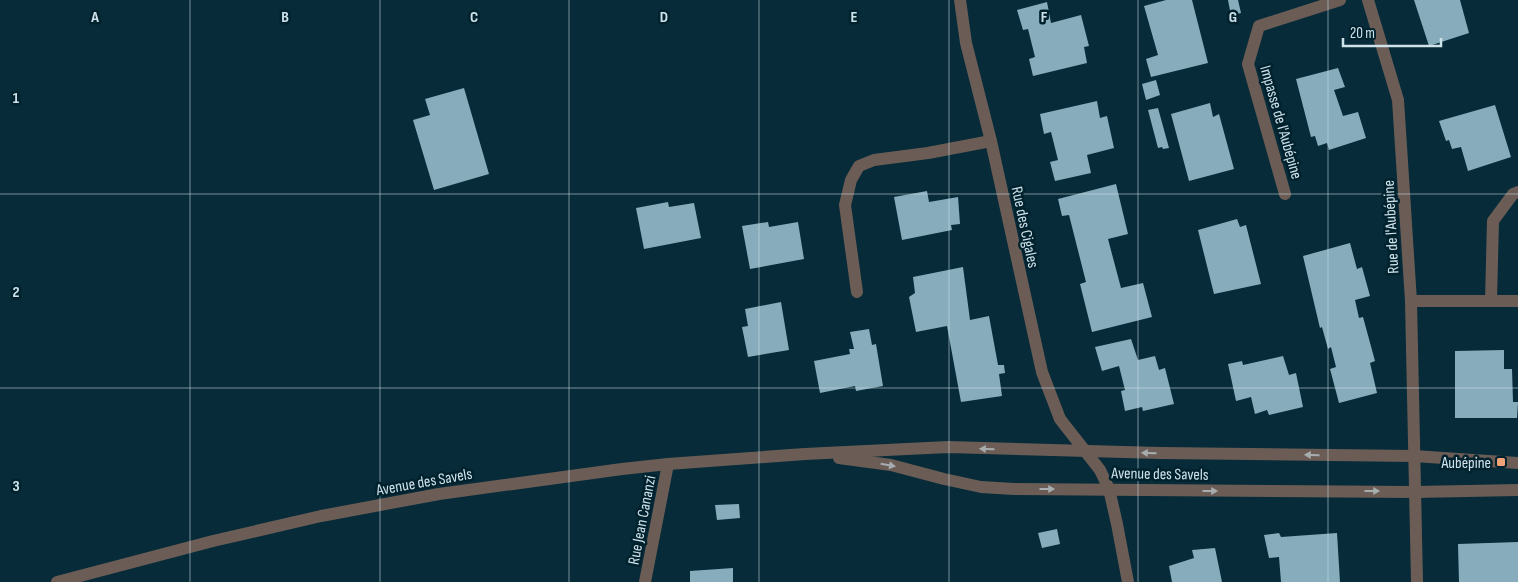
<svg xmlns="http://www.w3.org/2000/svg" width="1518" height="582" font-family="'Sofia Sans Condensed',sans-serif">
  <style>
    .building { fill: #87adbd }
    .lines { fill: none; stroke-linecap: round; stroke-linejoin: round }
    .street { stroke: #6b5d56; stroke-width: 12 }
    .oneway { fill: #a7adaf }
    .grid { fill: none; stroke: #cfe2ea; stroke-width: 1; stroke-opacity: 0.55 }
    .poi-dot { fill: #f0a378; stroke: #00222e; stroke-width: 2 }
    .labels { text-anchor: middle; stroke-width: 5; stroke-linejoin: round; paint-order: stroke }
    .street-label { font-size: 16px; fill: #cfe2ea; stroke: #00222e }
    .poi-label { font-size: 16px; fill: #cfe2ea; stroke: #00222e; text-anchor: end }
    .grid-label { font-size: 16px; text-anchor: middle; font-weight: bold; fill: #cfe2ea; stroke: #00222e; stroke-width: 5; stroke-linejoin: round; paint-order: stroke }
  </style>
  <rect width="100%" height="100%" fill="#072b38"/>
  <g class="building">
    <polygon points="1166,0 1192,0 1208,63 1151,77 1146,59 1158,55 1144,6"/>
    <polygon points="1228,0 1238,0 1241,13 1231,16"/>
    <polygon points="1414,0 1460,0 1469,33 1429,46"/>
    <polygon points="1047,2 1051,23 1081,15 1089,46 1084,47 1087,63 1033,76 1029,59 1035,57 1028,29 1023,30 1017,10"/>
    <polygon points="1338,68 1345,87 1334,90 1343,116 1358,112 1366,138 1329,150 1327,143 1318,146 1315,136 1311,137 1296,79"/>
    <polygon points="1156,80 1160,95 1146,100 1142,84"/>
    <polygon points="464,88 489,174 434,190 413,120 430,115 425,99"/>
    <polygon points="1097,101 1100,118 1107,116 1114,148 1087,155 1091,173 1055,181 1050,162 1058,160 1051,132 1044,134 1040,114"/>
    <polygon points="1210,103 1213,117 1219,114 1234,169 1189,181 1171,114"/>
    <polygon points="1495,105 1511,157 1468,171 1461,147 1452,149 1449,140 1446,141 1439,121"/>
    <polygon points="1158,108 1169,148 1163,149 1162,147 1158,148 1148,110"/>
    <polygon points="1116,184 1128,234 1108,239 1121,288 1143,283 1152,317 1092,332 1080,284 1086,282 1069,215 1062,216 1058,199"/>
    <polygon points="927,191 929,202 958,197 960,224 951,225 952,230 902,240 894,197"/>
    <polygon points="668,202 669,207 694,203 701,238 644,249 636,208"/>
    <polygon points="1237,219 1240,227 1246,225 1261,284 1214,294 1198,230"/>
    <polygon points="768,222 769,227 798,222 804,259 750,269 742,226"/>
    <polygon points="1350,243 1357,269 1362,267 1370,296 1355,300 1359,318 1363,317 1375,361 1370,363 1377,393 1339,403 1330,369 1336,367 1331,347 1328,349 1322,327 1320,328 1319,324 1303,256"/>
    <polygon points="963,267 970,320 989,316 998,365 1004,365 1005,373 999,374 1002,396 961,402 947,326 916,332 909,297 915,293 913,277"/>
    <polygon points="781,302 789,350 748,357 742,327 748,326 745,309"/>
    <polygon points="869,329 872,345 876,344 883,386 856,391 855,386 820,393 814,361 850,354 849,349 854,349 850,332"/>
    <polygon points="1131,339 1138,360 1155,356 1159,370 1165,368 1174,404 1143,411 1142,407 1125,411 1121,391 1125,390 1119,366 1102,371 1095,347"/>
    <polygon points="1504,350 1504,369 1512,369 1513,402 1518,402 1517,418 1455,418 1455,351"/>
    <polygon points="1283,356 1289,375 1296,373 1303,407 1269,415 1267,410 1255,414 1251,397 1236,401 1228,364 1242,361 1243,365"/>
    <polygon points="739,504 740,518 717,520 715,505"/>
    <polygon points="1057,529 1060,544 1042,548 1038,533"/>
    <polygon points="1279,533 1281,537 1337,533 1340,582 1281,582 1279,557 1269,558 1264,535"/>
    <polygon points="1518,542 1518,582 1459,582 1458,544"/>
    <polygon points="1215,548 1222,582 1172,582 1169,566 1194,558 1192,550"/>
    <polygon points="733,568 733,582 690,582 690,571"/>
  </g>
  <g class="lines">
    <g class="street">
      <polyline points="960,0 966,43 991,141 1042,372 1060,419 1100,470 1109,489 1117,524 1128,582"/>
      <polyline points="1368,0 1398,100 1411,301 1417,582"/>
      <polyline points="1285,194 1248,64 1259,26 1340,0"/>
      <polyline points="857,292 845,205 851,180 859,166 874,160 928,153 991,141"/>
      <polyline points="1411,301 1518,301"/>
      <polyline points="1491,301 1493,221 1513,194 1518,192"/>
      <polyline points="839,458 891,465 944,479 981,487 1014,489 1415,492 1518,490"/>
      <polyline points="57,582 213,541 321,516 439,494 622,469 668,464 805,454 948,447 1160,453 1414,456 1518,463"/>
      <polyline points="645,582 668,464"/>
    </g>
  </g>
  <defs><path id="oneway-solid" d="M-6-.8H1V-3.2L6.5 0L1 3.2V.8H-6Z" transform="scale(1.25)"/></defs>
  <g class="oneway">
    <use href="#oneway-solid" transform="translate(987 449) rotate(-178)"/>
    <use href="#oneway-solid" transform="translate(1149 453) rotate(-178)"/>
    <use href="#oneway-solid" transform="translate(1312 455) rotate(-179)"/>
    <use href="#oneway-solid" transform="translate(888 465) rotate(10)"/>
    <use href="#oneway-solid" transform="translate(1047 489)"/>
    <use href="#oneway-solid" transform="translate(1210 491)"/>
    <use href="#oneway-solid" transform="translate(1372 491)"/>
  </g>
  <path class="grid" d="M 190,0 L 190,582M 380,0 L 380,582M 569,0 L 569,582M 759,0 L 759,582M 949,0 L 949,582M 1138,0 L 1138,582M 1328,0 L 1328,582M 0,194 L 1518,194M 0,388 L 1518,388"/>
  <rect class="poi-dot" x="1496" y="457" width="10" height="10" rx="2.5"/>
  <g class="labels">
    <g class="street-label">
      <text transform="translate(1282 122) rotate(74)" y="6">Impasse de l'Aubépine</text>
      <text transform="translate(1026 227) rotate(78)" y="6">Rue des Cigales</text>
      <text transform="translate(1390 227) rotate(-93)" y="6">Rue de l'Aubépine</text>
      <text transform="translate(1160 473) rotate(1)" y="6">Avenue des Savels</text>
      <text transform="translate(424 481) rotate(-10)" y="6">Avenue des Savels</text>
      <text transform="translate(641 520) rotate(-79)" y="6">Rue Jean Cananzi</text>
    </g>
    <g class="poi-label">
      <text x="1491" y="468">Aubépine</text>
    </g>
  </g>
  <g class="grid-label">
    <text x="95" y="22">A</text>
    <text x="285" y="22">B</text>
    <text x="474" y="22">C</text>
    <text x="664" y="22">D</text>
    <text x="854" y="22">E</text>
    <text x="1044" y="22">F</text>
    <text x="1233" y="22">G</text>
    <text x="16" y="103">1</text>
    <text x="16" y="297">2</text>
    <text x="16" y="491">3</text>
  </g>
  <path d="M1343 38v8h98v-8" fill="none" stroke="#cfe2ea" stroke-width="2.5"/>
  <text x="1350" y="38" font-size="15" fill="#cfe2ea" stroke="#00222e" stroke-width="4" paint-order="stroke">20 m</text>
</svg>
